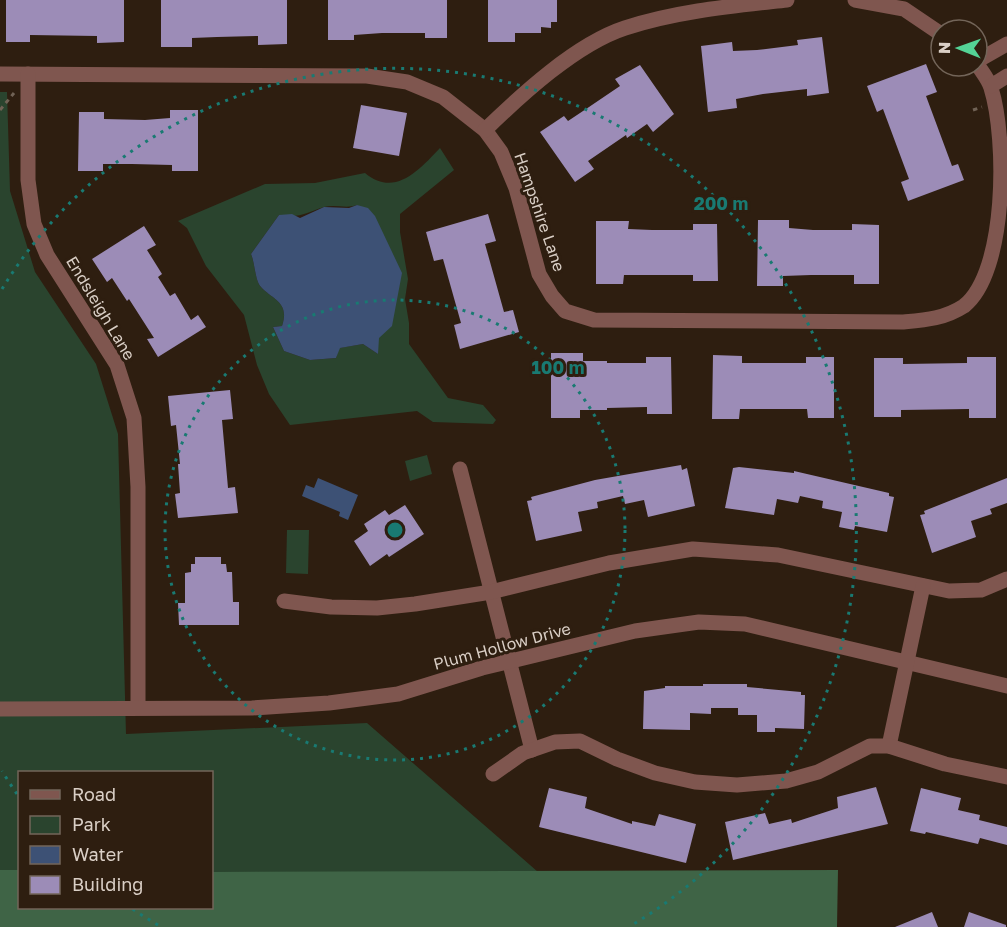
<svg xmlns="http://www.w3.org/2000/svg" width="1007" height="927" font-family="'Golos Text',sans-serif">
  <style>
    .green { fill: #2a442e; fill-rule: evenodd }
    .forest { fill: #3f6446 }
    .water { fill: #3d5175 }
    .building { fill: #9c8cb7 }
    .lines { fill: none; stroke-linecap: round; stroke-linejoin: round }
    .path { stroke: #706255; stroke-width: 3; stroke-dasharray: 4.5 4.5; stroke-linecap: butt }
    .minor { stroke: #7f564f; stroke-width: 15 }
    .ring { fill: none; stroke: #197a72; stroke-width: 3; stroke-dasharray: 3 6 }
    .labels { text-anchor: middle; stroke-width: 6; stroke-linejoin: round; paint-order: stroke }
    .street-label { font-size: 16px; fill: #dacfc6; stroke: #2e1e10 }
    .centre { fill: #197a72; stroke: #2e1e10; stroke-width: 3 }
    .ring-label { font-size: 18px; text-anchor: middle; font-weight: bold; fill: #197a72; stroke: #2e1e10; stroke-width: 6; stroke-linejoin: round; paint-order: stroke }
  </style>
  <rect width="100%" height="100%" fill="#2e1e10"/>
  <g class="green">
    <polygon points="0,92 7,92 10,191 35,272 96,364 118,434 126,734 367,723 538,872 212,872 212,772 20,772 19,870 0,870"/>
    <path d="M 440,148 L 454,170 L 400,214 L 400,232 L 408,279 L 405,299 L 409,323 L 409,344 L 448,398 L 483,405 L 496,420 L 493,424 L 433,422 L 417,411 L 290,425 L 269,394 L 257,365 L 244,315 L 206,266 L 187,228 L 178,221 L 265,184 L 315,183 L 365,173 C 395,198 419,170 440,148 ZM 357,205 L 362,208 L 378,354 L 363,344 L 339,348 L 336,358 L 310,360 L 284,351 L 273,327 L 282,326 C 290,302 273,300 261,287 C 255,281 255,263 251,254 L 279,215 C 303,218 304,213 324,207 C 335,204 346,209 357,205 Z"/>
    <polygon points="427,455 432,474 410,481 405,461"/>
    <polygon points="287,530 309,530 308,574 286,573"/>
  </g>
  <polygon class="forest" points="0,870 19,870 20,908 212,908 212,872 838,870 837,927 0,927"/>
  <g class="water">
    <path d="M 357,205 L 368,208 L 375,216 L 402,273 L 392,326 L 379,338 L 378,354 L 363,344 L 340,348 L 336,358 L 310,360 L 284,351 L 273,327 L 282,326 C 290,302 273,300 261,287 C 255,281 255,263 251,254 L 279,215 L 292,214 L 300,218 L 324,207 L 349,208 Z"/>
    <polygon points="318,478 358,495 348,520 339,516 340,512 302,496 306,485 314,488"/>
  </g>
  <g class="building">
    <polygon points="6,0 124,0 124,42 97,43 97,36 30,35 30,42 6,42"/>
    <polygon points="161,0 287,0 287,44 258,45 258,36 217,37 192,38 192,47 161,47"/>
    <polygon points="328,0 447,0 447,38 425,38 425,33 382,33 354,35 354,40 328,40"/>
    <polygon points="488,0 557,0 557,22 551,22 551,28 541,27 541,33 515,33 515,42 488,42"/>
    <polygon points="822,37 829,93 807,96 807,89 763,94 736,99 737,108 708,112 701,46 732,42 733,51 757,50 798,45 797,40"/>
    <polygon points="926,64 937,92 926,96 952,166 958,164 964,180 908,201 901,182 909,179 883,109 877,112 867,86"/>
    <polygon points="640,65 674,114 653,132 647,124 627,138 626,135 588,161 594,169 575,182 540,132 564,116 568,121 589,107 620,86 615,79"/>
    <polygon points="361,105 407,113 399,156 353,148"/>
    <polygon points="170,110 198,110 198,171 172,171 172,165 132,164 103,164 103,171 78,171 79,112 104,112 104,119 145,120 170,118"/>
    <polygon points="488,214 496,241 485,244 504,312 513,310 519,332 460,349 454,325 461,323 443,259 434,261 426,232"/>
    <polygon points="758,220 789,220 789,228 813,230 852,230 852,224 879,225 879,284 854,284 854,275 811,275 783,276 783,286 757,286"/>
    <polygon points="596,221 629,221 628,229 652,230 693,230 693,224 717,224 718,281 693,281 693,275 624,275 623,284 596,284"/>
    <polygon points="144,226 156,245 147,250 162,274 158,277 170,296 175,293 191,320 198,315 206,327 158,357 147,339 154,338 129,299 127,301 112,278 107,282 92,259"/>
    <polygon points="551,353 583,353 583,361 607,361 607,363 646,363 646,357 671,357 672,414 647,414 647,407 607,408 607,410 580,410 580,418 551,418"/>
    <polygon points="713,355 742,356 742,363 806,363 806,357 834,357 834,418 808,418 807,409 740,409 739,419 712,419"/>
    <polygon points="967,357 996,357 996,418 969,418 969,409 901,410 901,417 874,417 874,358 903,358 903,364 967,363"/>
    <polygon points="230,390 233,419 222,420 228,488 235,487 238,513 178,518 175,494 180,493 178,464 180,464 176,425 171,426 168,396"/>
    <polygon points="681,465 682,470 687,468 695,506 648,517 644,500 625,504 623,496 597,502 598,508 578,512 582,531 536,541 527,501 532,500 531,497 595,480"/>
    <polygon points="739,467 794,473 794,471 889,493 889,496 894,497 887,532 855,526 854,530 839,527 842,512 822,508 823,501 800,496 798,503 777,499 774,515 725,508 733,468"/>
    <polygon points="1007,478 1007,503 990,509 992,514 971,521 976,537 932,553 920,515 925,514 924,511"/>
    <polygon points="405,505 424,534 389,557 387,554 370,566 354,541 368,531 364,524 385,510 389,515"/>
    <polygon points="195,557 221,557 221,564 226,564 227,572 232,572 233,602 239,602 239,625 179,625 178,603 185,603 185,573 191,572 191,564 195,564"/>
    <polygon points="703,684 747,684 747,687 801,692 801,695 805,695 804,729 775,728 775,732 757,732 757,715 738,715 738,708 711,708 711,714 690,713 690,730 643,729 644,691 665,688 665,686 703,686"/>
    <polygon points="876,787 888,824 733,860 725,822 765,813 769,824 791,819 792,823 838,808 837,797"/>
    <polygon points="549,788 587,797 585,808 632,824 632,821 655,826 659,814 696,824 686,863 539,827"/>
    <polygon points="921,788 961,798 958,810 980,815 979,820 1007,827 1007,845 980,838 978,844 926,832 925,834 910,831"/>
    <polygon points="932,912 938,927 895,927"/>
    <polygon points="969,912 1006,925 1006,927 964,927"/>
  </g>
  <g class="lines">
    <g class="path">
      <polyline points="0,110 14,93"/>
      <polyline points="973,110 982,107"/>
    </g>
    <g class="minor">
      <polyline points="855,0 904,9 941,34"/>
      <polyline points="977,61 1007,44"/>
      <path d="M 0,74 L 367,76 L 407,82 L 443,97 L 485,130 L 501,152 L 516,188 L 539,274 L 552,296 L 565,311 L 594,320 L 902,322 C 925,320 944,319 964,306 C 1007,272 1007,139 991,88 C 989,80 982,72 977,64"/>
      <polyline points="28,74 28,180 34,224 47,255 117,365 134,418 138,487 138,707"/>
      <polyline points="991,86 1007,76"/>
      <path d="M 485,130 C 521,95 576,44 625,28 C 677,11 733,6 787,0"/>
      <polyline points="460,469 532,750"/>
      <polyline points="284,601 331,607 377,608 415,604 491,592 609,563 693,549 778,555 949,591 981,590 1007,579"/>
      <polyline points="0,709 252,708 329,703 398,694 482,668 635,631 699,622 745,624 1007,686"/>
      <polyline points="889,746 923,586"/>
      <polyline points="493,774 523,753 555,742 580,741 617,759 655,773 695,782 737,785 786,781 818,772 870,746 889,746 945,764 1007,777"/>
    </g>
  </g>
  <g class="ring">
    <circle cx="395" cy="530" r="230"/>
    <path d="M158 925A461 461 0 0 1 131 908M17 794A461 461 0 0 1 2 771M2 289A461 461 0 1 1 632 925"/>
  </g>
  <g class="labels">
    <g class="street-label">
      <text transform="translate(540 212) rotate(71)" y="6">Hampshire Lane</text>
      <text transform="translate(101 308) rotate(59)" y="6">Endsleigh Lane</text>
      <text transform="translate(502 646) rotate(-15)" y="6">Plum Hollow Drive</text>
    </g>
  </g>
  <circle cx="395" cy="530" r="9" class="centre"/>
  <g class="ring-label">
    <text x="721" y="210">200 m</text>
    <text x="558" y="374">100 m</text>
  </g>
  <rect x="18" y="771" width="195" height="138" fill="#2e1e10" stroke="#736559" stroke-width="1.5"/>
  <rect x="30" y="790" width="30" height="9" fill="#7f564f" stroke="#736559" stroke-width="1.5"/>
  <text x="72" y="801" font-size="18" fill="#dacfc6">Road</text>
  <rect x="30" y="816" width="30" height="18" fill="#2a442e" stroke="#736559" stroke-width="1.5"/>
  <text x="72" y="831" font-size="18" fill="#dacfc6">Park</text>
  <rect x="30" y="846" width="30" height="18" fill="#3d5175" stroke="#736559" stroke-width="1.5"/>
  <text x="72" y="861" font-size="18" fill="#dacfc6">Water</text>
  <rect x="30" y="876" width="30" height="18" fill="#9c8cb7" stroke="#736559" stroke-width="1.5"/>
  <text x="72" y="891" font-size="18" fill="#dacfc6">Building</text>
  <g transform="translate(959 48) rotate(271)"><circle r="28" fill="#2e1e10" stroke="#736559" stroke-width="1.5"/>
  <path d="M0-4.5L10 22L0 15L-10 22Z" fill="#54d396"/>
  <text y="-9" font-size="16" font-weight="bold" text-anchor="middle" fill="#dacfc6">N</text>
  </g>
</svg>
